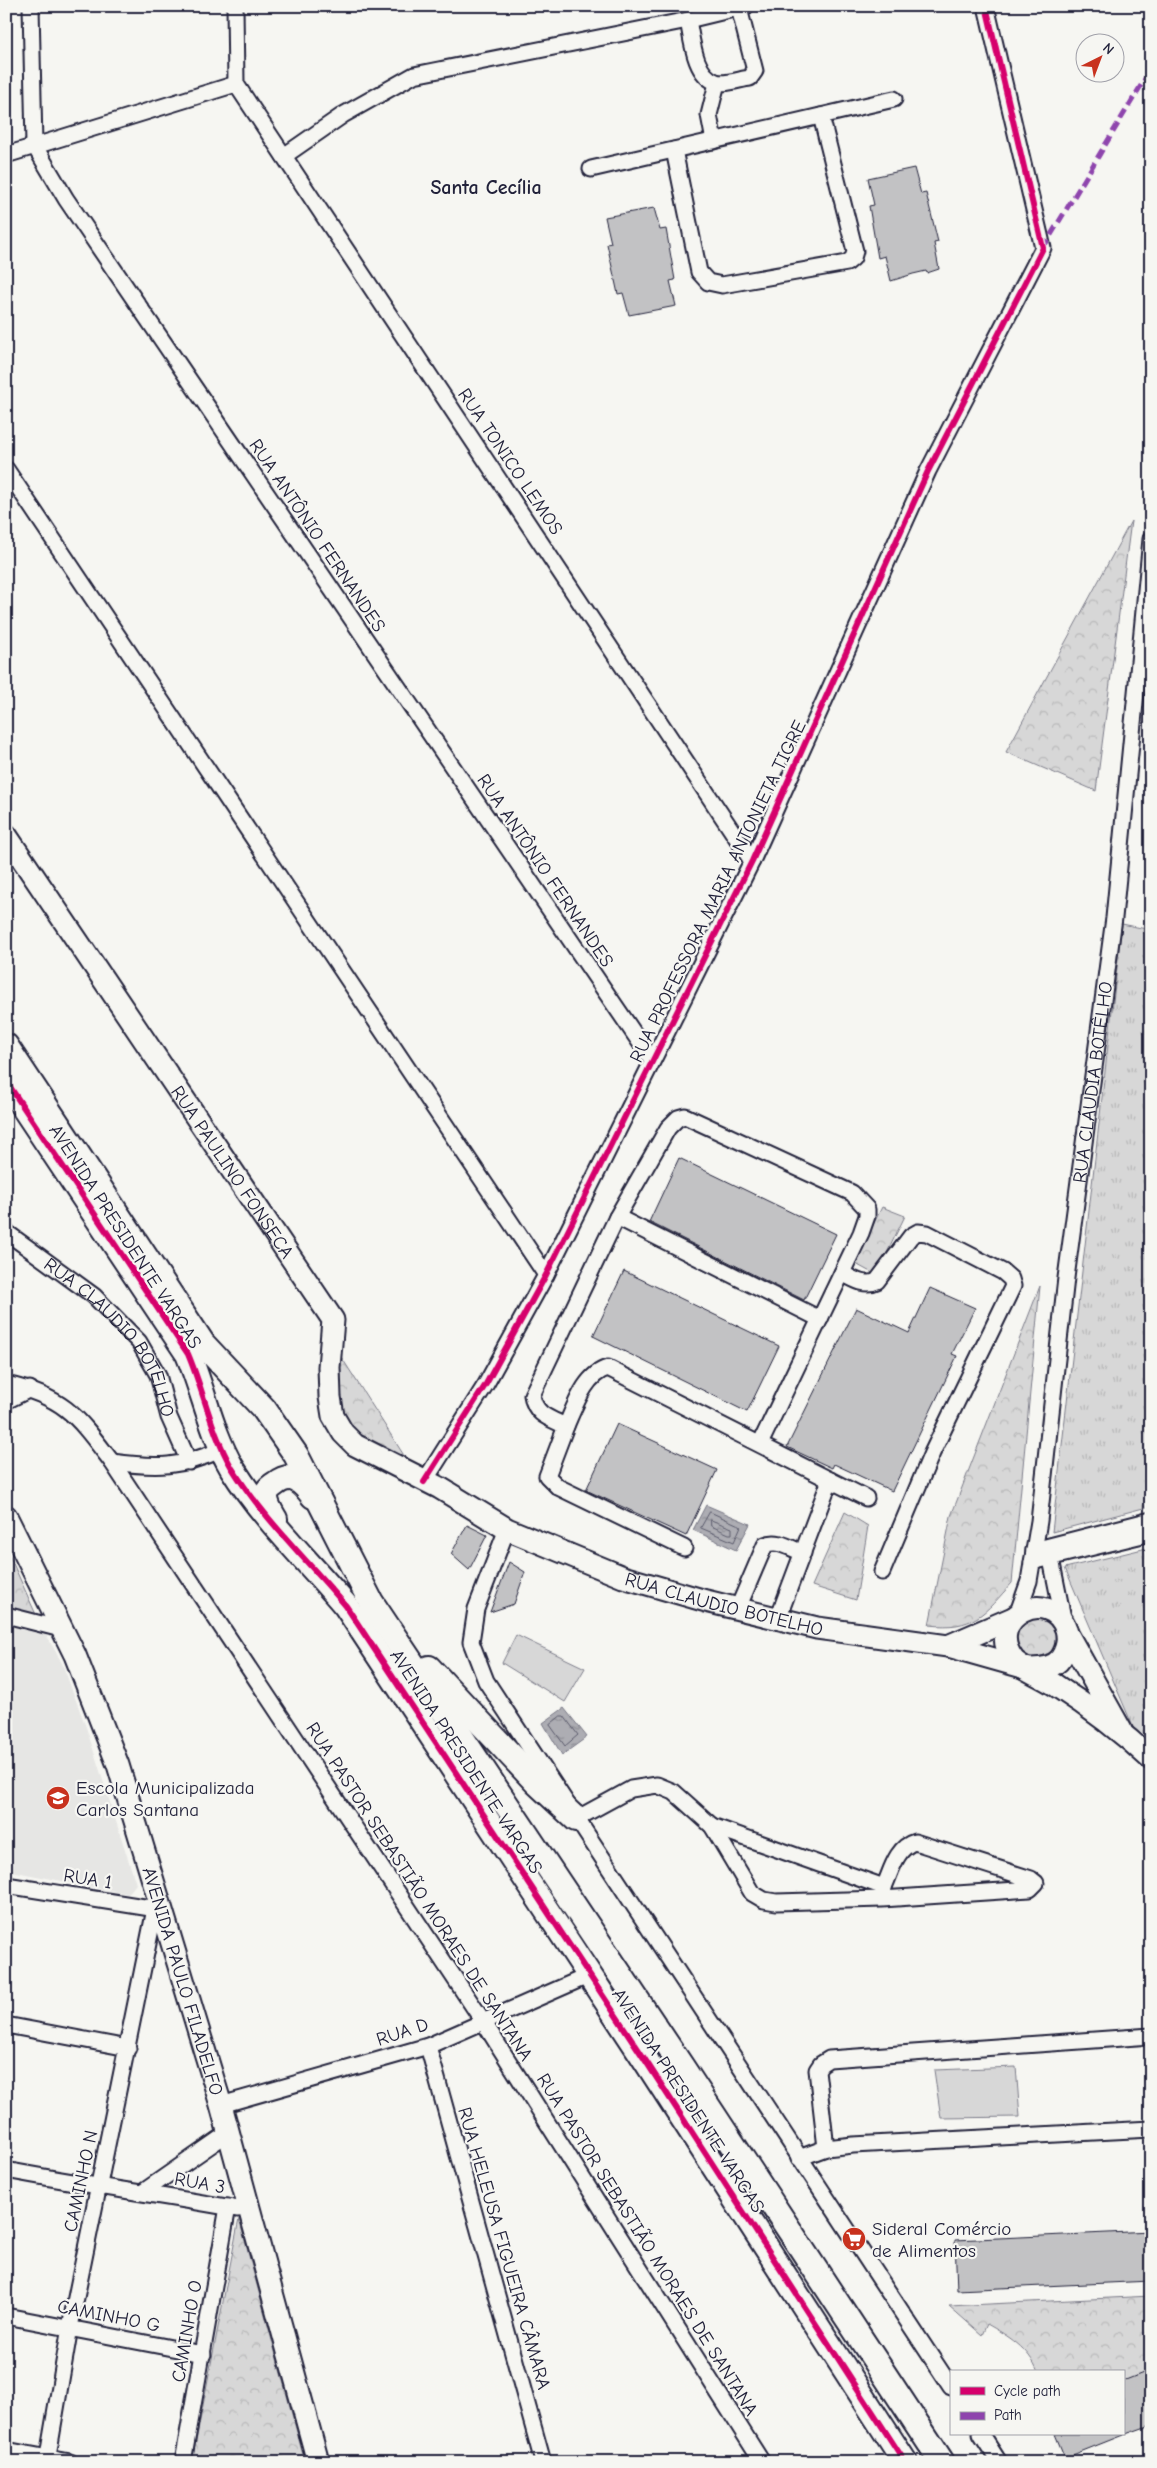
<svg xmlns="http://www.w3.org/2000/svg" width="1157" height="2468" font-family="'Comic Neue',sans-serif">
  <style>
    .built { fill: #e6e6e4 }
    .grass { fill: url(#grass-tufts); stroke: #7c7c89 }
    .park { fill: url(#park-crowns); stroke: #7c7c89 }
    .pitch { fill: #d7d7d7; stroke: #7c7c89 }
    .water { fill: url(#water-ripples); stroke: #757583 }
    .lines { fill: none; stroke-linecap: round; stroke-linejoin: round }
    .shore { stroke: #5a5a6b; stroke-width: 1 }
    .building { fill: #c2c2c4; stroke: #22223b }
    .street-casing { stroke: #22223b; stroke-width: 19 }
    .secondary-casing { stroke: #22223b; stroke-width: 25 }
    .primary-casing { stroke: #22223b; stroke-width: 28 }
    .street { stroke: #f6f6f2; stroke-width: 15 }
    .secondary { stroke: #f6f6f2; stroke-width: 21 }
    .primary { stroke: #f6f6f2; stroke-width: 24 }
    .quiet { stroke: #8e44ad; stroke-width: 5; stroke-dasharray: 10 5; stroke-linecap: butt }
    .cycleway-casing { stroke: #f6f6f2; stroke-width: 9 }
    .cycleway { stroke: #d6006c; stroke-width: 6 }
    .labels { text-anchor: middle; stroke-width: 4.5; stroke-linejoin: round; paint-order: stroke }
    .street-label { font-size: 19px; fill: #22223b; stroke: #f6f6f2 }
    .poi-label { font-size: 19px; fill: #22223b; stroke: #f6f6f2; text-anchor: start }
    .neighbourhood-label { font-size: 20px; font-weight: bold; fill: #22223b; stroke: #f6f6f2 }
  </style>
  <defs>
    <pattern id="grass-tufts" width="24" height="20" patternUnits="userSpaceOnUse" patternTransform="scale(1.25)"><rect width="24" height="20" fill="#d7d7d7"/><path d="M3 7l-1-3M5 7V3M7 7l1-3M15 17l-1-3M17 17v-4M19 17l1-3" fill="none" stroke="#b8b8b9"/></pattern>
    <pattern id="park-crowns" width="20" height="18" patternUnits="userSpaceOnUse" patternTransform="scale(1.25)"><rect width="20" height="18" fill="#d7d7d7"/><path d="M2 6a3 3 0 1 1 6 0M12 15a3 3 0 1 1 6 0" fill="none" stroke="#b8b8b9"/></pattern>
    <pattern id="water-ripples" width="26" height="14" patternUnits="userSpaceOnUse" patternTransform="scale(1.25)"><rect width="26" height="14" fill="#adadb3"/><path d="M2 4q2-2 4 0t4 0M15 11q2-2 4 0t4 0" fill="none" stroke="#8c8c93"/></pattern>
  </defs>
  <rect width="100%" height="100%" fill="#f6f6f2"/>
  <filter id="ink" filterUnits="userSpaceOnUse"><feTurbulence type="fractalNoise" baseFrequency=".02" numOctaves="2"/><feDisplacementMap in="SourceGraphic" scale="10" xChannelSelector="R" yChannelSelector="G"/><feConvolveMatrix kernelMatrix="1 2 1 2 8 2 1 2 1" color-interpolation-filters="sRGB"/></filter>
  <g filter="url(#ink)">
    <polygon class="built" points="6,1623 44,1631 62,1663 86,1727 136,1884 128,1894 6,1870"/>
    <g class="grass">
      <polygon points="1122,924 1151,930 1151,1506 1052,1532"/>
      <polygon points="1151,1547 1151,1744 1134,1729 1065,1568"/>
    </g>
    <g class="park">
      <polygon points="1131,521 1096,791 1006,752"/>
      <polygon points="882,1207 905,1216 876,1275 854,1263"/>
      <path d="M 1040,1286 L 1012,1583 C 984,1614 974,1630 929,1625 L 951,1516 Z"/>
      <polygon points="333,1344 412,1468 343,1430"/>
      <polygon points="845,1512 868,1526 856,1600 812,1586"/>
      <polygon points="6,1548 38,1619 6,1611"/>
      <polygon points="1038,1613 1056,1627 1054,1651 1031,1660 1009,1640 1025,1615"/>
      <polygon points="239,2219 305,2462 192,2462"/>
      <path d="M 1151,2296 L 1151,2372 L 1123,2384 L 1123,2372 L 1038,2372 C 1029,2348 1008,2336 987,2324 L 982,2335 L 949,2306 Z"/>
    </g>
    <g class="pitch">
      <polygon points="516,1635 585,1668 565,1702 502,1663"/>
      <polygon points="1016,2067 1020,2117 941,2118 934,2070"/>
    </g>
    <g class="water">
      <polygon points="706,1505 750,1524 736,1550 693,1530"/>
      <polygon points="564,1708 587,1737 562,1755 543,1723"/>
    </g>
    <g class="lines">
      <g class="shore">
        <polygon points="710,1512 741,1526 734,1542 701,1528"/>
        <polygon points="711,1520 732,1528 732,1534 729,1534 711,1526"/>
        <polygon points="561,1716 564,1716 578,1735 565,1746 550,1725"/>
      </g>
    </g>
    <g class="building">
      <polygon points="914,168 921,194 926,193 938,242 934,243 939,269 927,273 926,271 913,274 891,281 885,256 878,258 869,206 874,205 868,178"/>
      <polygon points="654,208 660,230 666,229 675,280 670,281 676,306 629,315 623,293 618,294 607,244 611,243 605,217"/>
      <polygon points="679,1158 836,1234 804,1300 649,1222"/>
      <polygon points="624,1271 779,1346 747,1412 593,1336"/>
      <polygon points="930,1288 975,1308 952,1354 957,1356 892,1491 834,1464 832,1468 787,1447 856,1308 909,1333"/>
      <polygon points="617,1424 717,1470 686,1536 586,1490"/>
      <polygon points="467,1525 487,1535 469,1570 451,1554"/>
      <polygon points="509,1562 525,1572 514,1604 490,1612"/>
      <polygon points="1151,2231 1151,2281 957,2290 955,2240"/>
      <polygon points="1151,2370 1151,2425 1123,2435 1123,2381"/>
      <polygon points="1055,2434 1123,2434 1123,2435 1065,2458"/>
    </g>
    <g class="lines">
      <g class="street-casing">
        <g id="street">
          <polyline points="31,6 34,145 66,199 652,1060"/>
          <polyline points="235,6 236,84"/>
          <path d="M 688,20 C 692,39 694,75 716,82 C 724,85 741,79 750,78 L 755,71 L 739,8"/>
          <polyline points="236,84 752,861"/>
          <polyline points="714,141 709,115 717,83"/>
          <polyline points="674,150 699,272 708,282 722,285 847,263 853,258 855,251 821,116"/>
          <polyline points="6,155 236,84"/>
          <polyline points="284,156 343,115 414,75 688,20 746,6"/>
          <polyline points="591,169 894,99"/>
          <polyline points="6,469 546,1275"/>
          <polyline points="617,1217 820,1319"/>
          <path id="s1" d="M 6,1232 L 94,1296 L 139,1342 L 158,1375 L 169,1417 L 189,1462"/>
          <path d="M 842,1273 C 853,1279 865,1287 877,1281 L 911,1236 L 918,1232 L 927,1233 L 1003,1272 L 1011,1279 L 1013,1286 L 932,1453 L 882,1572"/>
          <path d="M 6,1384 C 65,1397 77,1416 112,1462 L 483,2021 L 762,2462"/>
          <polyline points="6,1401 30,1389"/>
          <polyline points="566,1426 547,1476 558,1487 684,1548"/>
          <path d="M 760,1444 L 861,1233 L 867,1216 L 867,1209 L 852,1193 L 685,1116 L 678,1118 L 668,1128 L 617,1217 L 532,1395 C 535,1415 549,1418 566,1426 C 575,1406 585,1374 608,1368 L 830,1480 L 778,1618"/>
          <path d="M 112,1462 C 157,1468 180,1468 223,1449"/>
          <polyline points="830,1480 866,1498"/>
          <polyline points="424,1482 486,1384 546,1275 752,861 928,471 1043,248 986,6"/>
          <polyline points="507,1529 476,1609 471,1642 486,1681 951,2387"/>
          <polyline points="1049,1549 1064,1623"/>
          <polyline points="1034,1550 1151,1520"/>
          <polyline points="1032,1562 1151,1533"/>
          <path d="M 738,1608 L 765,1545 C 778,1539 790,1548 803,1553"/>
          <polyline points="6,1615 61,1629"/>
          <path id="s2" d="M 1017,1615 L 1029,1581 L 1039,1521 L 1066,1278 L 1114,918 L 1151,539"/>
          <path d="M 576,1819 L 631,1789 L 657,1785 L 674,1792 L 712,1826 L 752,1893 L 764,1900 L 776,1902 L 882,1899 L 1030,1889 L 1036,1883 L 1031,1879 L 915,1842 C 896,1847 891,1872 884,1887"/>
          <polyline points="712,1826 884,1887 883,1895"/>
          <polyline points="6,1885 163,1910"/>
          <polyline points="6,2025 128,2048"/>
          <polyline points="428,2046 543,2462"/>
          <polyline points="221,2105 428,2046 590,1975"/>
          <polyline points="826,2148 817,2070 821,2064 829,2059 1151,2036"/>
          <polyline points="799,2158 826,2148 853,2145 1151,2129"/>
          <path d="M 6,2170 C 83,2185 161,2195 238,2209"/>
          <polyline points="143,2192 228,2133"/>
          <polyline points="6,2316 203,2354"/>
          <polyline points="981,2434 999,2462"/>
          <polyline points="6,2450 70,2462"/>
          <polyline points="47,2462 70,2327 155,1909"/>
          <polyline points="183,2462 228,2207"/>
        </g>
      </g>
      <g class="secondary-casing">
        <g id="secondary">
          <path id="s3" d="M 6,835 L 333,1320 L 329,1367 L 330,1397 L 333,1416 L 343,1433 L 355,1445 L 440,1488 L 507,1529 L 623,1577 L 706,1601 L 817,1628 L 948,1646 L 1026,1668"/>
          <path id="s4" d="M 6,1516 L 75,1655 L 118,1765 L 221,2105 L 318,2462"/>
          <polyline points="1068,1635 1121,1730"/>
          <polyline points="948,1646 1013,1618"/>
          <path d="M 1031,1669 C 1042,1669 1054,1668 1061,1658 C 1067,1649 1069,1640 1066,1629 C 1050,1584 983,1618 1013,1659 C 1019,1667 1045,1678 1055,1685 C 1089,1707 1121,1731 1151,1759"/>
        </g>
      </g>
      <g class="primary-casing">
        <g id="primary">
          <polyline points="6,1046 203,1344 264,1409 296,1455 371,1602 682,2067 942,2462"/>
          <path d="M 6,1081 L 188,1354 C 204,1392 211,1432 232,1468 C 263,1518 308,1561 346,1606 L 640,2052 L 905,2462"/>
          <path d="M 275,1519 C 271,1512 266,1505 266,1497 C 266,1491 270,1487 275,1484 C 291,1471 302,1481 313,1496"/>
          <polyline points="429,1668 537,1783 576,1819"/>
        </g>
      </g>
      <use href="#street" class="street"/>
      <use href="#secondary" class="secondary"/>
      <use href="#primary" class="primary"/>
      <polyline class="quiet" points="1043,248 1151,69"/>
      <g class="cycleway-casing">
        <g id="cycleway">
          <path d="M 6,1081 L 188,1354 C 204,1392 211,1432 232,1468 C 263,1518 308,1561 346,1606 L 640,2052 L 905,2462"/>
          <polyline points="424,1482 486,1384 546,1275 752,861 928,471 1043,248 986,6"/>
        </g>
      </g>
      <use href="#cycleway" class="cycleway"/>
    </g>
  </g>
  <defs>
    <g id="school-disc" transform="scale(1.25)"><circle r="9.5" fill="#c8321e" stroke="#f6f6f2"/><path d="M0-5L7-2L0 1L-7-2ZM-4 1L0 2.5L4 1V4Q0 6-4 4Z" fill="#fff"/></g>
    <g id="supermarket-disc" transform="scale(1.25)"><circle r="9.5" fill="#c8321e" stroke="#f6f6f2"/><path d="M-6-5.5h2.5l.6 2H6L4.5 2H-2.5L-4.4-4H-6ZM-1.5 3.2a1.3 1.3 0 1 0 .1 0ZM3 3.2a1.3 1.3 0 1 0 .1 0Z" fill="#fff"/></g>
  </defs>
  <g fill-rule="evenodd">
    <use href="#school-disc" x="58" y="1798"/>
    <use href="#supermarket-disc" x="854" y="2239"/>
  </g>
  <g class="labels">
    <g class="street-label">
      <text transform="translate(511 461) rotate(56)" y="7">RUA TONICO LEMOS</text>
      <text transform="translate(318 535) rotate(56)" y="7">RUA ANTÔNIO FERNANDES</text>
      <text transform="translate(546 870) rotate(56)" y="7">RUA ANTÔNIO FERNANDES</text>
      <text transform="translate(717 891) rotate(-64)" y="7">RUA PROFESSORA MARIA ANTONIETA TIGRE</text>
      <text dy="7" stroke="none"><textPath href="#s2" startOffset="539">RUA CLÁUDIA BOTÊLHO</textPath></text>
      <text dy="7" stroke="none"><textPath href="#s3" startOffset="406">RUA PAULINO FONSECA</textPath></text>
      <text transform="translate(126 1236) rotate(57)" y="7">AVENIDA PRESIDENTE VARGAS</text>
      <text dy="7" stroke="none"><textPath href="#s1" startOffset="152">RUA CLAUDIO BOTELHO</textPath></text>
      <text dy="7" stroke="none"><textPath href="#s3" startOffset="1122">RUA CLAUDIO BOTELHO</textPath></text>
      <text transform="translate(467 1761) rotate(57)" y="7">AVENIDA PRESIDENTE VARGAS</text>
      <text transform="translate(88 1878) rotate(9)" y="7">RUA 1</text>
      <text transform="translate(420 1891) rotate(57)" y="7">RUA PASTOR SEBASTIÃO MORAES DE SANTANA</text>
      <text dy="7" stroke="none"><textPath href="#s4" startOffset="499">AVENIDA PAULO FILADELFO</textPath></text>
      <text transform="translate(402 2031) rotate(-18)" y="7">RUA D</text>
      <text transform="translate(689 2100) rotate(57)" y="7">AVENIDA PRESIDENTE VARGAS</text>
      <text transform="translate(80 2181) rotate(-78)" y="7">CAMINHO N</text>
      <text transform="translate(200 2182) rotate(10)" y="7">RUA 3</text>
      <text transform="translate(648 2244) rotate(58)" y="7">RUA PASTOR SEBASTIÃO MORAES DE SANTANA</text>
      <text transform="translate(505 2248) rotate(74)" y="7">RUA HELEUSA FIGUEIRA CÂMARA</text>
      <text transform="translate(109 2315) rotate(11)" y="7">CAMINHO G</text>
      <text transform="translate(186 2331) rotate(-80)" y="7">CAMINHO O</text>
    </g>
    <g class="poi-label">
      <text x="76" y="1794">Escola Municipalizada<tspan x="76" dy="22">Carlos Santana</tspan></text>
      <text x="872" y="2235">Sideral Comércio<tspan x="872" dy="22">de Alimentos</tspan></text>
    </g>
    <g class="neighbourhood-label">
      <text x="486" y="194">Santa Cecília</text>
    </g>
  </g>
  <rect width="1157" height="2468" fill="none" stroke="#f6f6f2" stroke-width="25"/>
  <rect x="12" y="12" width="1132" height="2443" fill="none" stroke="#22223b" stroke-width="2" filter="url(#ink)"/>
  <rect x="950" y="2370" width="175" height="65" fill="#f6f6f2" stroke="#a1a1a9"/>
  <rect x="960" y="2387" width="25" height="8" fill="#d6006c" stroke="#a1a1a9"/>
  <text x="994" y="2396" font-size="15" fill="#22223b">Cycle path</text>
  <rect x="960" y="2412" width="25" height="8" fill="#8e44ad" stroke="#a1a1a9"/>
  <text x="994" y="2420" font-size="15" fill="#22223b">Path</text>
  <g transform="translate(1100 58) rotate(42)"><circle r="24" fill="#f6f6f2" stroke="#a1a1a9"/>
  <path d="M0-4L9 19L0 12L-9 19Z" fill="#c8321e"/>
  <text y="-8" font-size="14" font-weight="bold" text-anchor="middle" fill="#22223b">N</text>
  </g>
</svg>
